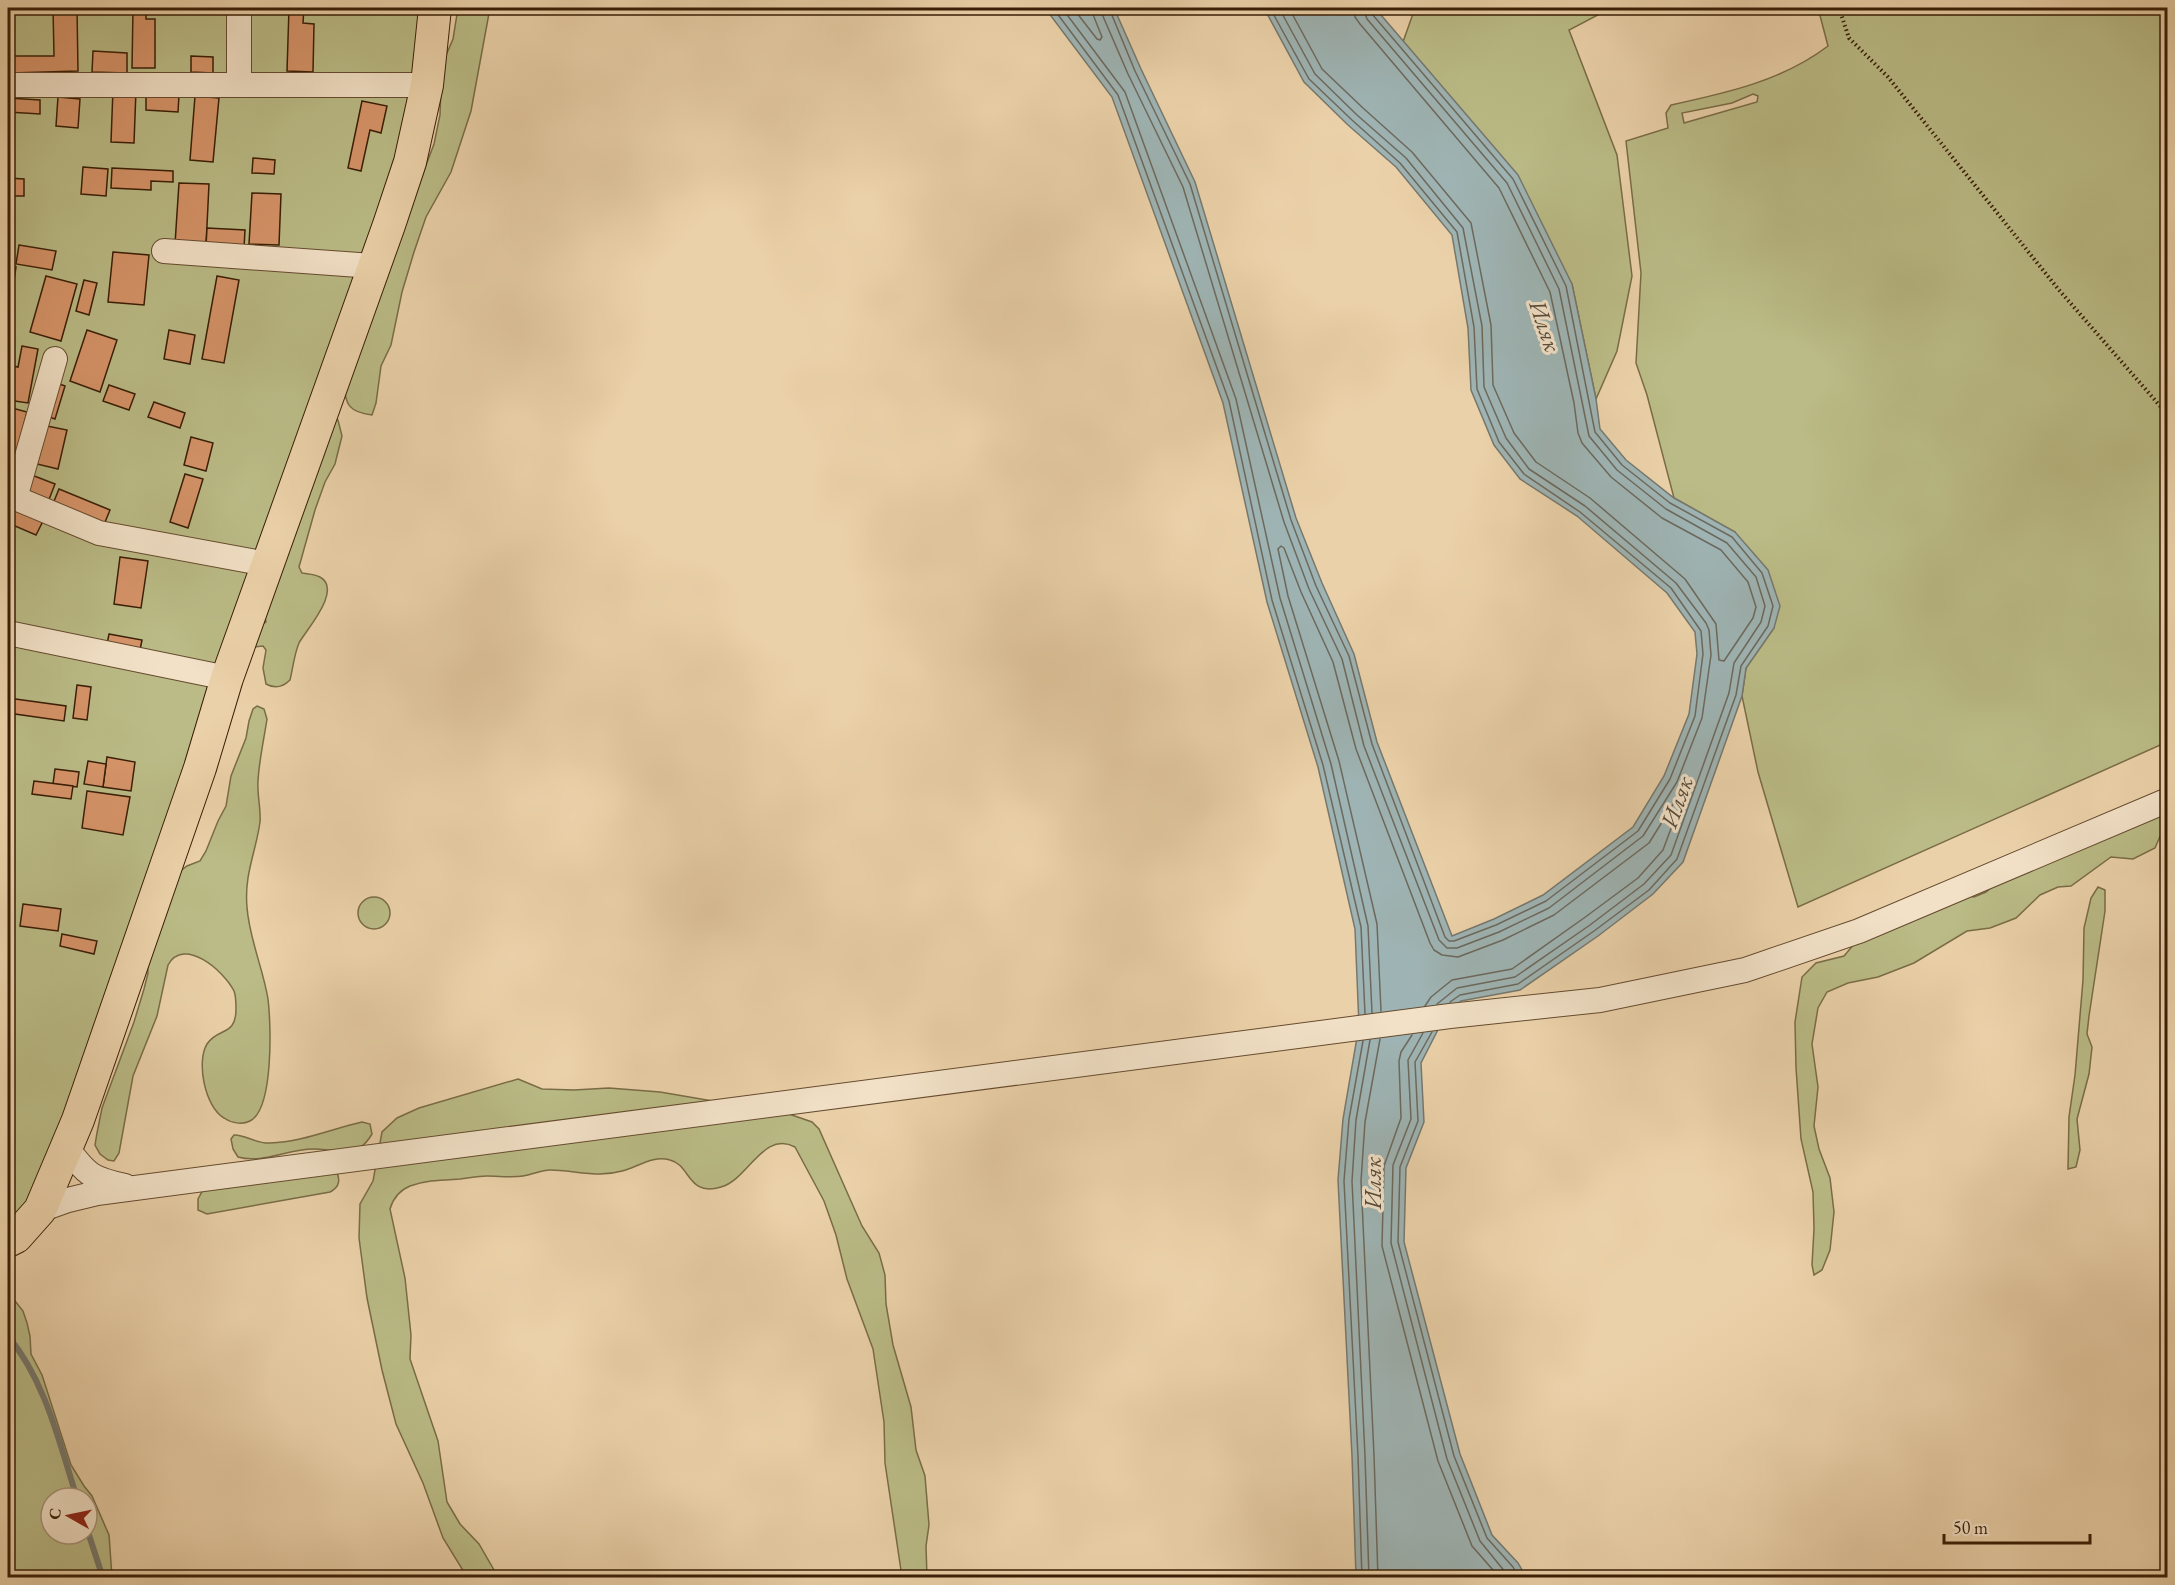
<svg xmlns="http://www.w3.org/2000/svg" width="2175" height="1585" font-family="'EB Garamond',serif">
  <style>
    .green { fill: #babb86; stroke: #7a6c46; stroke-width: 1.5; fill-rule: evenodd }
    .water { fill: #9eb4b4; stroke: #76786e; stroke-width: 1.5 }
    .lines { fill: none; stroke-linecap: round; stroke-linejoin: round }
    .shore { stroke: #6c695d; stroke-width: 1.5 }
    .stream { stroke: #76786e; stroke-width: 6 }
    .building { fill: #d69469; stroke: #391e06; stroke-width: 1.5 }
    .minor-casing { stroke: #664b2f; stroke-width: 26 }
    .major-casing { stroke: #391e06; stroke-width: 34 }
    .path { stroke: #391e06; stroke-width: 4; stroke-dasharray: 1.5 3; stroke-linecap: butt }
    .minor { stroke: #f2e1c7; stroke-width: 24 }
    .major { stroke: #ebd1a9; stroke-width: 32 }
    .labels { text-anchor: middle; stroke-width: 6; stroke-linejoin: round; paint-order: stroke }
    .water-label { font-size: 24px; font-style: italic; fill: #574b3a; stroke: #f2e1c7 }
  </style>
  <rect width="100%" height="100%" fill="#ebd1a9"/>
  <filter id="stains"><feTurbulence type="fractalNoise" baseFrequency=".00333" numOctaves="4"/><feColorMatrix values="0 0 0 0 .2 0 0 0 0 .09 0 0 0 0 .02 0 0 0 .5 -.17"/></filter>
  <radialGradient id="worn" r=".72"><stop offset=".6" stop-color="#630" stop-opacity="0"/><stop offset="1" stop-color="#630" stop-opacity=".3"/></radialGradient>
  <g class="green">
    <polygon points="8,8 444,8 433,86 78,1120 8,1242"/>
    <path d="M 458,8 L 490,8 L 471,111 L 451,172 L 426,217 L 414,252 L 402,292 L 391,345 L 381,366 L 376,403 L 372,415 C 349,412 345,405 344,383 L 434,144 L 440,115 L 441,84 L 444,60 L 453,39 Z"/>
    <polygon points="1415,8 1611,8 1569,30 1617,155 1632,276 1617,351 1596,399 1572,284 1403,42"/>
    <path d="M 1818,8 L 2167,8 L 2167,742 L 1798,907 L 1758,772 L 1742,696 L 1746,668 L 1774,628 L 1735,532 L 1674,498 L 1647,395 L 1636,363 L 1641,273 L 1626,141 L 1668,128 L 1666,113 L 1671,105 C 1726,93 1782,81 1828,46 ZM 1753,94 L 1758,96 L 1757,102 L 1684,123 L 1682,113 L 1732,103 Z"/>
    <path d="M 331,417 L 338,420 L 342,436 L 335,464 L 325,482 L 315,510 L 299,567 L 302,573 C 308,574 315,574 320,577 C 343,590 306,630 299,643 C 294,655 293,668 290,680 C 283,687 275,689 266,684 L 263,668 L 266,650 L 263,646 L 253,647 L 260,626 L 266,622 L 265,617 Z"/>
    <path d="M 257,706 L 264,709 L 267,719 C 264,739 259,761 258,781 C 257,795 261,808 260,822 C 256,852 244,874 247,907 C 249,938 263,968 268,999 C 271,1023 274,1109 250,1121 C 242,1125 231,1123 224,1118 C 205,1107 196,1062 207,1044 C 218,1027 236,1037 236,1009 C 236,1003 236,996 234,991 C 224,971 184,936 168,965 L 157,1016 L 133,1076 L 119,1153 L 114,1161 L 108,1160 L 100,1154 L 95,1145 L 97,1133 L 102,1108 L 134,1022 L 144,989 L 148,973 L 147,952 L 175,875 L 187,866 L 200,861 L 206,851 L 218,821 L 226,806 L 231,776 L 246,738 L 249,721 L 253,709 Z"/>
    <polygon points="2155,812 2167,816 2167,825 2165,825 2155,848 2133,859 2111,857 2071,886 2058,887 2040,895 2016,918 1990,928 1967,931 1914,963 1878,977 1848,983 1827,992 1818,1008 1812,1044 1818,1087 1814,1126 1819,1149 1830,1178 1834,1212 1830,1250 1822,1270 1814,1275 1812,1265 1814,1229 1813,1192 1801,1139 1796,1068 1795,1022 1802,977 1816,963 1844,956 1860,937 1960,894 1974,897 1986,892 2007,874"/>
    <polygon points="2098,887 2105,890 2105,911 2089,1016 2087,1034 2092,1047 2089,1074 2077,1119 2080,1150 2076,1167 2068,1169 2069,1117 2075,1075 2083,980 2084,928 2091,898"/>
    <circle cx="374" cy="913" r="16"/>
    <path d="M 518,1079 L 542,1089 L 574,1090 L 609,1088 L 660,1092 L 789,1114 L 812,1122 L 819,1129 L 862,1226 L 879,1253 L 885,1275 L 886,1304 L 893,1345 L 911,1407 L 916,1450 L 925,1476 L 929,1525 L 926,1546 L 927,1577 L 902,1577 L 885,1463 L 884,1422 L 873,1349 L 847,1279 L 836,1235 L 824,1201 L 795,1147 C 763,1130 748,1180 721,1187 C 687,1197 691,1165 670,1160 C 653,1155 638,1167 622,1171 C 615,1173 607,1174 600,1174 C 583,1174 566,1170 550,1170 C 541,1170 532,1175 523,1176 C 511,1178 499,1176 487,1176 C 478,1176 469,1178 460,1179 C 443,1180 426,1180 410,1186 C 400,1190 393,1199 390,1209 L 405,1278 L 411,1335 L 410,1359 L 438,1441 L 447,1502 L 460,1524 L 479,1544 L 498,1577 L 467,1577 L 443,1538 L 423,1483 L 396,1424 L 382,1370 L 367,1298 L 359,1238 L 360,1204 L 373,1181 L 382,1132 L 397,1118 L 419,1108 Z"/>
    <path d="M 362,1122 L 370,1124 L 372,1134 C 369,1139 365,1145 360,1147 C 343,1154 330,1149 313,1149 C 288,1149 262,1164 238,1157 L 233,1149 L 231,1139 L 234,1135 C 244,1134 256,1144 270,1143 C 302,1142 331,1129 362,1122 Z"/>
    <path d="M 335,1169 C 341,1179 340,1187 330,1192 L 207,1214 L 198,1210 L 198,1199 L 203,1190 Z"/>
    <path d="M 8,1292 L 23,1311 L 27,1323 L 30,1336 L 31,1354 L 42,1375 L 71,1465 L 84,1486 L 92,1496 L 109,1535 L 112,1577 L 8,1577 ZM 51,1498 L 87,1498 L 87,1534 L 51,1534 Z"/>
  </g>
  <polygon class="water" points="1045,8 1114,8 1141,69 1195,182 1296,518 1322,583 1354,654 1377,742 1452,936 1494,919 1543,895 1633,827 1664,776 1689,714 1697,654 1695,632 1667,593 1577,516 1520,479 1494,445 1471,390 1468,328 1452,235 1396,167 1348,125 1304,82 1264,8 1375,8 1518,175 1572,284 1596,399 1600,429 1626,460 1674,498 1735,532 1768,570 1780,606 1774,628 1746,668 1742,696 1683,862 1653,894 1598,936 1520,990 1461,1001 1446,1014 1421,1063 1424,1122 1406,1168 1404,1242 1460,1454 1492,1535 1518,1563 1526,1577 1356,1577 1352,1456 1338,1180 1343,1119 1359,1026 1355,929 1318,767 1267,602 1223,403 1112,97"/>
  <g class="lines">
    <g class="shore">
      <polyline points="1053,8 1118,95 1229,401 1272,600 1323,765 1361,927 1365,1014"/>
      <polyline points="1062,8 1125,92 1236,399 1280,598 1331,764 1368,926 1372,1013"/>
      <polyline points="1073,8 1097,39 1100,40 1102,37 1094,17 1092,8"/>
      <polyline points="1102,8 1102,14 1128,74 1183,187 1284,522 1309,589 1342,659 1364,746 1439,940 1447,948 1457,948 1499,932 1549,908 1643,836 1677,782 1702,718 1711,655 1709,630 1706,623 1676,583 1585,506 1529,469 1506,438 1484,387 1482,326 1463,228 1406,158 1357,115 1315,74 1279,8"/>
      <polyline points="1109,8 1135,71 1190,184 1291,520 1316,586 1349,656 1372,744 1445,937 1449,941 1454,941 1496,925 1546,901 1638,831 1670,779 1695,716 1703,654 1701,631 1671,588 1580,512 1524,474 1499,442 1477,389 1474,327 1457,232 1400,163 1352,120 1309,79 1270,8"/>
      <polyline points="1289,8 1322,69 1363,108 1412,152 1471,223 1491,325 1493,385 1514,433 1536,462 1590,498 1685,579 1716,624 1719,660 1724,661 1753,618 1756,607 1748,582 1721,550 1662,518 1611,477 1582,443 1578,433 1574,403 1550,292 1499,188 1360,24 1355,17 1354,8"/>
      <polyline points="1363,8 1367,19 1507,183 1559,289 1589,436 1617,470 1666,509 1727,543 1756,577 1765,606 1761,622 1734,663 1729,693 1671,855 1644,884 1590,925 1515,977 1457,988 1437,1004"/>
      <polyline points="1371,8 1372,14 1513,179 1566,286 1595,432 1622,465 1670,503 1732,537 1762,573 1773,606 1768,626 1741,666 1736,695 1677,859 1649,890 1594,931 1518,984 1460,995 1450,1002"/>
      <polyline points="1381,1011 1377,924 1339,761 1288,596 1278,549 1281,546 1284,548 1301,592 1333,662 1356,749 1430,943 1434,950 1442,955 1458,957 1503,940 1554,915 1649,843 1677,798 1680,797 1682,799 1663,850 1638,878 1584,918 1512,969 1452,980 1431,997 1425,1006"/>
      <polyline points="1432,1032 1415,1062 1418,1121 1400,1167 1398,1242 1454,1456 1487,1538 1513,1567 1519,1578"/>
      <polyline points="1423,1033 1408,1060 1411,1119 1393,1165 1391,1243 1447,1459 1480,1541 1510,1578"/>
      <polyline points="1412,1035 1401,1052 1399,1061 1401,1118 1384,1166 1382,1246 1438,1461 1472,1546 1500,1578"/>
      <polyline points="1362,1578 1358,1456 1344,1181 1349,1119 1363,1041"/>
      <polyline points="1369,1578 1365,1456 1352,1181 1356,1120 1370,1040"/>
      <polyline points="1378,1578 1374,1455 1361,1181 1365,1122 1380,1039"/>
    </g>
    <g class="stream">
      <path d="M 8,1336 C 46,1382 59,1442 77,1498"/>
      <polyline points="87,1529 103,1578"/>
    </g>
  </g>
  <g class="building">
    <polygon points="53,8 77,8 78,71 11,73 11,56 54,56"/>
    <polygon points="133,8 146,8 146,19 155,19 155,68 132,68"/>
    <polygon points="289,8 304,8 303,23 314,24 313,72 287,71"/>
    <polygon points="93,51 127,53 127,73 92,72"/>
    <polygon points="191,56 213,57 213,73 191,72"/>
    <polygon points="113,89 136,90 134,143 111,142"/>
    <polygon points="146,94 179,95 178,112 146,110"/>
    <polygon points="195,96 219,98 213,162 190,160"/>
    <polygon points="58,97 80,99 78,128 56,126"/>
    <polygon points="8,98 40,100 40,114 8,112"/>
    <polygon points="362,101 387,106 381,133 370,130 361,171 348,168"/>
    <polygon points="253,158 275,160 274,174 252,173"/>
    <polygon points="83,167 108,169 106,196 81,194"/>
    <polygon points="112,168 173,171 173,182 151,181 151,190 111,188"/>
    <polygon points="8,178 24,179 24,196 12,196 11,237 8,237"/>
    <polygon points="179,183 209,184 206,246 175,244"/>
    <polygon points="252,193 281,194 279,245 249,244"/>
    <polygon points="207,228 245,230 244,248 206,246"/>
    <polygon points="8,241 13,242 10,262 8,262"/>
    <polygon points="19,245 56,251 52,270 16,264"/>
    <polygon points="113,252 149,255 144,305 108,302"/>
    <polygon points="8,266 16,267 11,301 8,300"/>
    <polygon points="46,276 77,284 61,341 30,332"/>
    <polygon points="217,276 239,280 224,363 202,359"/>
    <polygon points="84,280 97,283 89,315 76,311"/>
    <polygon points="87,330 117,340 100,392 70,381"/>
    <polygon points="169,330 195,335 190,364 164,359"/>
    <polygon points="22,346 38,349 28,403 8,400 8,365 18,367"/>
    <polygon points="51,381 65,386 55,419 41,414"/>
    <polygon points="109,385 135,394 129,410 103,401"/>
    <polygon points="154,402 185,413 180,428 148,417"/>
    <polygon points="12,408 27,412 11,475 8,474 8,426"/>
    <polygon points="47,426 67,430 58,469 37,464"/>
    <polygon points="191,437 213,443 206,471 184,465"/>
    <polygon points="24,472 55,484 48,502 18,491"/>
    <polygon points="185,474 203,479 188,528 170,522"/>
    <polygon points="59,489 110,510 103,527 52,506"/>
    <polygon points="8,505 43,521 36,535 8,523"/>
    <polygon points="120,557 148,561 141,608 114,604"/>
    <polygon points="109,634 142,640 139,655 106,649"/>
    <polygon points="77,685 91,687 87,720 73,718"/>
    <polygon points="8,698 66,706 64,721 8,713"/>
    <polygon points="107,757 135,762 131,791 103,787"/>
    <polygon points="88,761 106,764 103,787 84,784"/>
    <polygon points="55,769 79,772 77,787 53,784"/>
    <polygon points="34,781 73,786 71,799 32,794"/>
    <polygon points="87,791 130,797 123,835 82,828"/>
    <polygon points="23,904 61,909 58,931 20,926"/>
    <polygon points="62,934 97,941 94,954 60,946"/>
  </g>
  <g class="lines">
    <g class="minor-casing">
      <g id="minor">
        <polyline points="8,85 427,85"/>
        <polyline points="239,85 239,8"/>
        <polyline points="164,251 373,266"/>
        <polyline points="8,495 99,533 267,564"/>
        <polyline points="15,498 55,359"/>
        <polyline points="8,633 227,678"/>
        <path d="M 67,1148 C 87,1175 92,1179 125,1186"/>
        <polyline points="40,1210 68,1200 97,1193 1450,1016 1600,1000 1745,970 1859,931 2168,800"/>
      </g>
    </g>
    <g class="major-casing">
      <polyline id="major" points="8,1241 16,1237 40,1210 78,1120 200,768 227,678 389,225 410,162 427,85 435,8"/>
    </g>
    <polyline class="path" points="1839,8 1849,38 1888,77 2059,290 2168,415"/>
    <use href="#minor" class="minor"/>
    <use href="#major" class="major"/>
  </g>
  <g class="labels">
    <g class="water-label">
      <text transform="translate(1545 326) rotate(71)" y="8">Иляк</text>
      <text transform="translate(1677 802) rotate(-70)" y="8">Иляк</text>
      <text transform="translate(1373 1183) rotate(-90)" y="8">Иляк</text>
    </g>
  </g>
  <rect width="2175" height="1585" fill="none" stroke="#ebd1a9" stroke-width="30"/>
  <rect x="9" y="9" width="2157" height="1567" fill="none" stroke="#391e06" stroke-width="3"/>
  <rect x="15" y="15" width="2145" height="1555" fill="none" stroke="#391e06" stroke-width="1.5"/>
  <g transform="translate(69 1516) rotate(279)"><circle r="28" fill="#f2e1c7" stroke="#a8937a" stroke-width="1.5"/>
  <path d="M0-4.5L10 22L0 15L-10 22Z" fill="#8f2418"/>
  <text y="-9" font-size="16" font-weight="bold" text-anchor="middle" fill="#391e06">С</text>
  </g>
  <path d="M1944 1534v9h146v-9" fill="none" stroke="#391e06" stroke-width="3"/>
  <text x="1953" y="1534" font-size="18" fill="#391e06" stroke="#f2e1c7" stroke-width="4.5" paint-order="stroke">50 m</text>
  <rect width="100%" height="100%" filter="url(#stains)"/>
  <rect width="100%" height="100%" fill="url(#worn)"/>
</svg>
